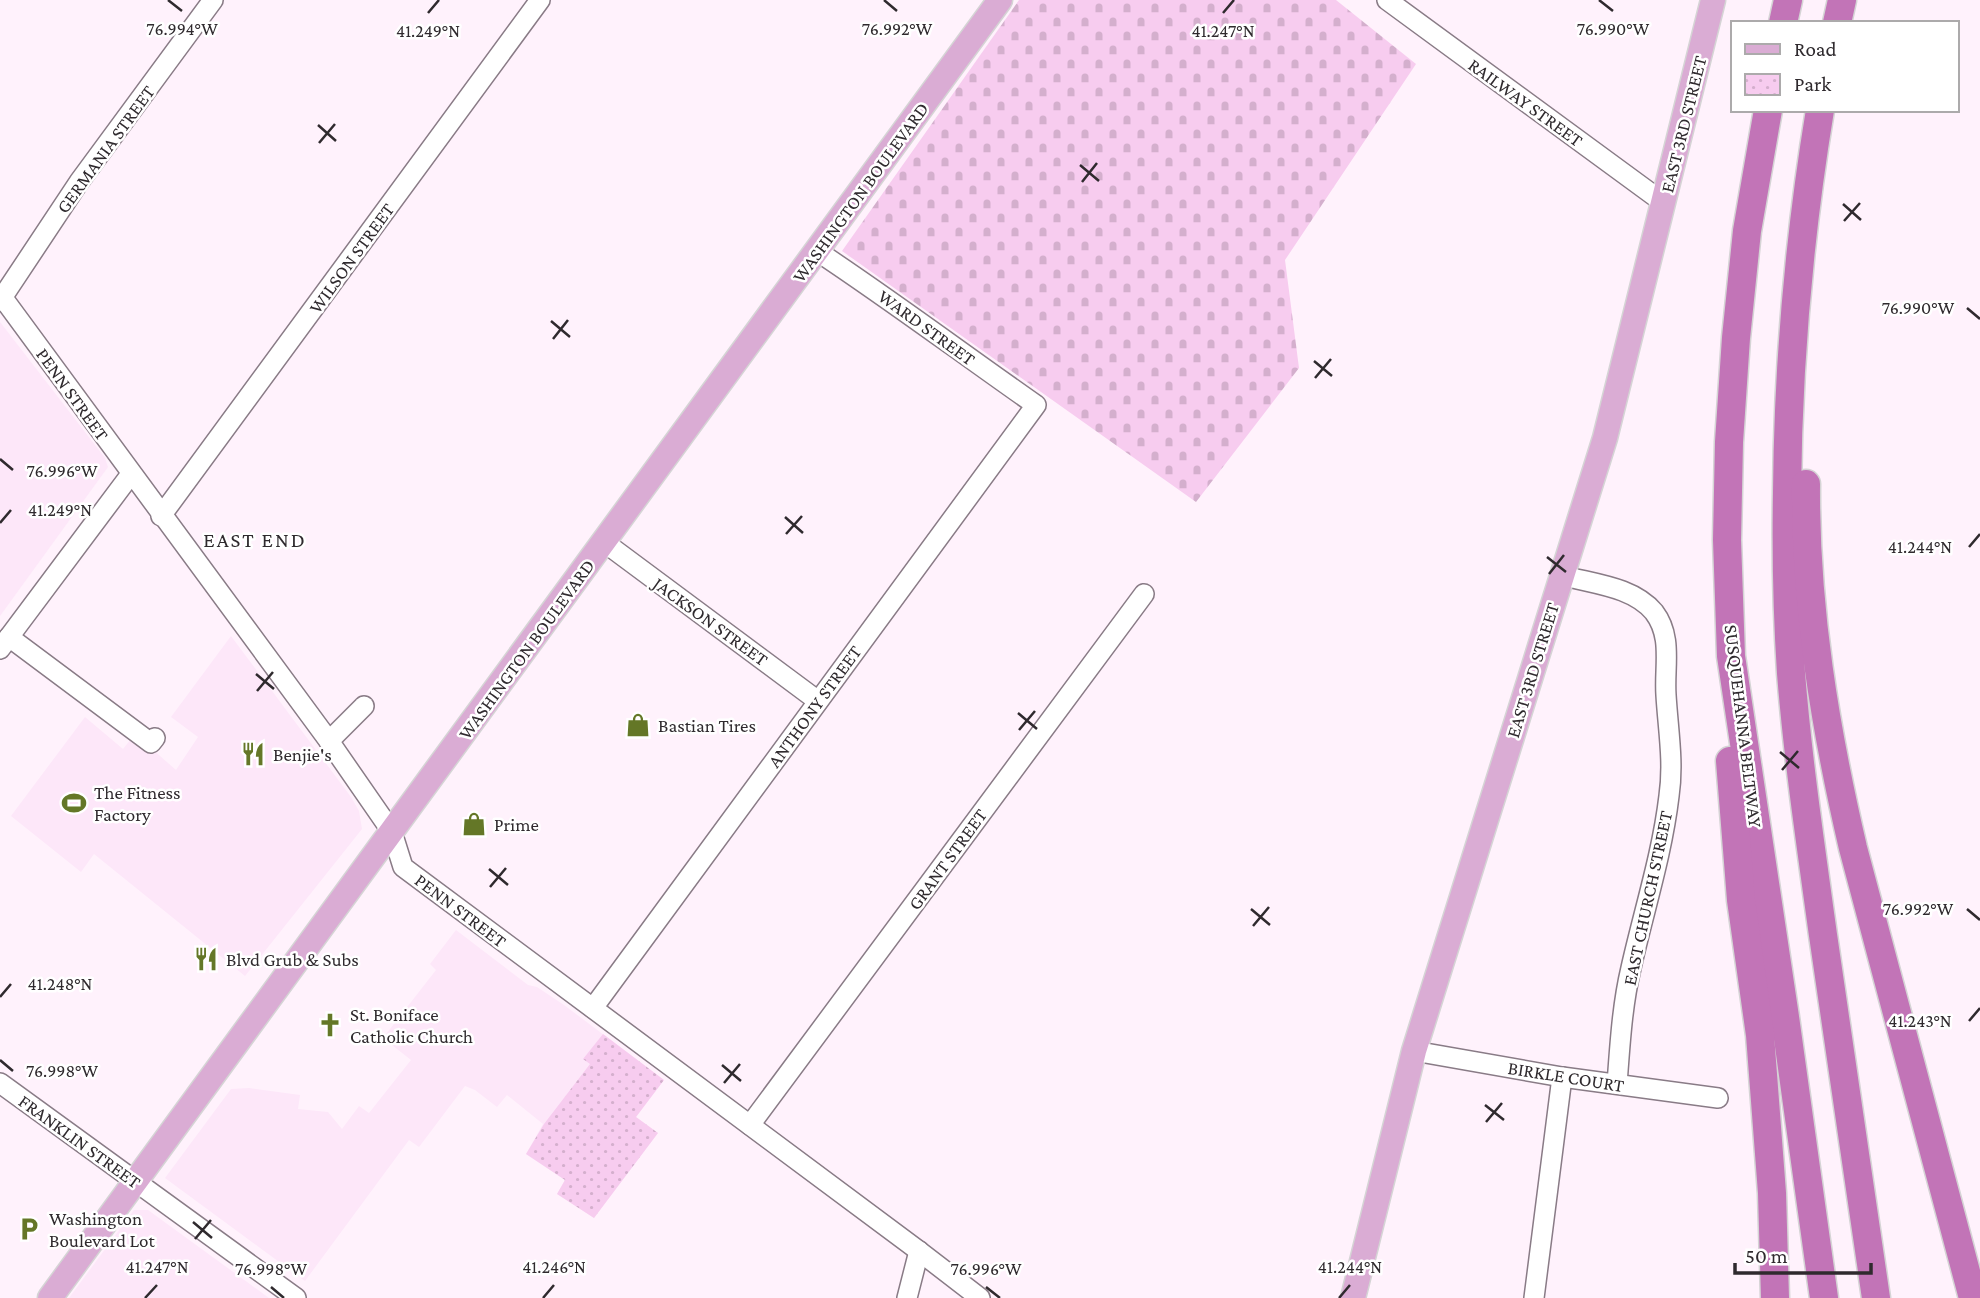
<svg xmlns="http://www.w3.org/2000/svg" width="1980" height="1298" font-family="'Crimson Pro',serif">
  <style>
    .built { fill: #fde7f9 }
    .cemetery { fill: url(#cemetery-stones) }
    .park { fill: url(#park-dots) }
    .lines { fill: none; stroke-linecap: round; stroke-linejoin: round }
    .minor-casing { stroke: #897b86; stroke-width: 22 }
    .major-casing { stroke: #d5d4d5; stroke-width: 27 }
    .highway-casing { stroke: #d5d4d5; stroke-width: 31 }
    .minor { stroke: #fff; stroke-width: 19 }
    .major { stroke: #daacd4; stroke-width: 24 }
    .highway { stroke: #c274b7; stroke-width: 28 }
    .ticks { fill: none; stroke: #2f2a2e; stroke-width: 2.5 }
    .labels { text-anchor: middle; stroke-width: 5; stroke-linejoin: round; paint-order: stroke }
    .street-label { font-size: 19px; fill: #2f2a2e; stroke: #fff }
    .poi-label { font-size: 19px; fill: #2f2a2e; stroke: #fff; text-anchor: start }
    .neighbourhood-label { font-size: 21px; letter-spacing: 2px; fill: #2f2a2e; stroke: #fff }
    .ticks-label { font-size: 18px; text-anchor: middle; fill: #2f2a2e; stroke: #fff; stroke-width: 5; stroke-linejoin: round; paint-order: stroke }
  </style>
  <defs>
    <pattern id="cemetery-stones" width="16" height="16" patternUnits="userSpaceOnUse" patternTransform="scale(1.75)"><rect width="16" height="16" fill="#f7ccef"/><path d="M2 7V4a2 2 0 0 1 4 0v3zM10 15v-3a2 2 0 0 1 4 0v3z" fill="#d4afcd"/></pattern>
    <pattern id="park-dots" width="8" height="8" patternUnits="userSpaceOnUse" patternTransform="scale(1.75)"><rect width="8" height="8" fill="#f7ccef"/><path d="M2 2h.1M6 6h.1" fill="none" stroke="#d4afcd" stroke-width="1.8" stroke-linecap="round"/></pattern>
  </defs>
  <rect width="100%" height="100%" fill="#fff2fc"/>
  <g class="built">
    <polygon points="0,322 105,458 108,467 0,616"/>
    <polygon points="231,636 351,797 359,811 362,829 245,976 94,854 81,872 11,816 85,717 123,749 135,734 176,770 198,737 171,717"/>
    <polygon points="456,930 528,985 537,987 564,1005 664,1080 636,1117 658,1133 594,1218 557,1194 565,1180 526,1154 543,1124 507,1095 497,1107 475,1090 465,1086 419,1147 409,1140 305,1281 165,1178 231,1089 249,1088 300,1095 298,1109 328,1112 342,1129 359,1106 369,1113 411,1060 383,1038 436,970 430,964"/>
    <polygon points="134,1210 148,1210 269,1298 69,1298"/>
  </g>
  <polygon class="cemetery" points="1019,0 1336,0 1416,64 1285,260 1299,368 1196,502 842,251"/>
  <polygon class="park" points="603,1034 664,1080 636,1117 658,1133 594,1218 557,1194 565,1180 526,1154 544,1124 590,1064 583,1059"/>
  <g class="lines">
    <g class="minor-casing">
      <g id="minor">
        <polyline points="1387,0 1664,203"/>
        <polyline points="0,294 329,741 392,832 403,867 919,1251 980,1298"/>
        <polyline points="0,301 79,182 213,0"/>
        <polyline points="161,516 540,0"/>
        <polyline points="604,542 818,701"/>
        <path d="M 1561,575 C 1592,584 1632,586 1654,612 C 1673,637 1664,666 1666,695 C 1668,729 1674,762 1669,796 C 1662,855 1644,910 1631,968 C 1622,1006 1620,1045 1617,1084"/>
        <polyline points="9,637 151,743 155,738"/>
        <polyline points="0,649 131,474"/>
        <polyline points="329,741 364,706"/>
        <path d="M 593,1008 L 1036,405 C 963,354 891,300 817,251"/>
        <polyline points="1414,1051 1562,1077 1718,1098"/>
        <polyline points="0,1083 296,1298"/>
        <polyline points="750,1125 1144,594"/>
        <polyline points="907,1298 919,1251"/>
        <polyline points="1534,1298 1562,1077"/>
      </g>
    </g>
    <g class="major-casing">
      <g id="major">
        <polyline points="50,1298 1000,0"/>
        <polyline points="1353,1298 1414,1051 1605,438 1713,0"/>
      </g>
    </g>
    <g class="highway-casing">
      <g id="highway">
        <polyline points="1783,23 1788,0"/>
        <polyline points="1837,23 1842,0"/>
        <polyline points="1768,110 1747,231 1736,338 1729,442 1727,540 1731,656 1785,1017 1824,1298"/>
        <path d="M 1820,110 C 1799,237 1788,364 1787,493 C 1786,553 1787,613 1791,673 C 1798,761 1811,848 1823,935 C 1840,1056 1858,1177 1876,1298"/>
        <path d="M 1806,484 C 1805,608 1825,728 1853,848 L 1973,1298"/>
        <polyline points="1730,761 1741,900 1760,1035 1772,1193 1775,1298"/>
      </g>
    </g>
    <use href="#minor" class="minor"/>
    <use href="#major" class="major"/>
    <use href="#highway" class="highway"/>
  </g>
  <path class="ticks" d="M 168,0 L 182,11M 884,0 L 897,11M 1599,0 L 1613,11M 428,13 L 439,0M 1223,13 L 1234,0M 318,125 L 336,141M 319,143 L 335,124M 1080,165 L 1099,181M 1082,182 L 1097,163M 1843,204 L 1861,220M 1844,221 L 1860,203M 1967,308 L 1980,319M 551,321 L 570,337M 553,339 L 568,320M 1314,361 L 1332,376M 1315,378 L 1331,359M 0,459 L 13,470M 785,517 L 803,533M 0,523 L 11,510M 786,534 L 802,516M 1969,547 L 1980,534M 1547,557 L 1566,572M 1549,574 L 1564,555M 256,674 L 274,689M 257,691 L 273,672M 1018,713 L 1037,729M 1019,730 L 1035,711M 1780,752 L 1799,768M 1782,770 L 1798,751M 489,869 L 508,885M 490,887 L 506,868M 1251,909 L 1270,925M 1967,909 L 1980,920M 1253,926 L 1269,907M 0,997 L 11,984M 1969,1021 L 1980,1008M 0,1060 L 13,1071M 722,1065 L 741,1081M 724,1083 L 740,1064M 1485,1105 L 1504,1120M 1486,1122 L 1502,1103M 193,1222 L 212,1238M 195,1239 L 211,1220M 271,1287 L 284,1298M 986,1287 L 1000,1298M 145,1298 L 157,1285M 543,1298 L 554,1285M 1339,1298 L 1350,1285"/>
  <defs>
    <g id="shop-bare" transform="scale(1.89)"><path d="M-5-2.5h2.3a2.7 3.5 0 0 1 5.4 0H5L5.5 6h-11ZM-1.5-2.5h3a1.5 2.3 0 0 0-3 0Z" fill="#647727" stroke="#fff" stroke-width="2.5" paint-order="stroke"/></g>
    <g id="restaurant-bare" transform="scale(1.89)"><path d="M-5-6h1v4h1v-4h1v4h1v-4h1v5L-1.5 .5V6h-2V.5L-5-1ZM5-6V6H3V1.5H1.5Q1.5-4 5-6Z" fill="#647727" stroke="#fff" stroke-width="2.5" paint-order="stroke"/></g>
    <g id="stadium-bare" transform="scale(1.89)"><path d="M0-5a6.5 5 0 1 0 0 10a6.5 5 0 1 0 0-10ZM-3.5-1.8h7v3.6h-7Z" fill="#647727" stroke="#fff" stroke-width="2.5" paint-order="stroke"/></g>
    <g id="church-bare" transform="scale(1.89)"><path d="M-1.2-6h2.4v3.5h3.3v2.4h-3.3V6h-2.4V-.1h-3.3v-2.4h3.3Z" fill="#647727" stroke="#fff" stroke-width="2.5" paint-order="stroke"/></g>
    <g id="parking-bare" transform="scale(1.89)"><path d="M-3.5-5.5H1a3.5 3.5 0 0 1 0 7H-1V5.5H-3.5ZM-1-3.4V-.6H.8a1.4 1.4 0 0 0 0-2.8Z" fill="#647727" stroke="#fff" stroke-width="2.5" paint-order="stroke"/></g>
  </defs>
  <g fill-rule="evenodd">
    <use href="#shop-bare" x="638" y="725"/>
    <use href="#restaurant-bare" x="253" y="754"/>
    <use href="#stadium-bare" x="74" y="803"/>
    <use href="#shop-bare" x="474" y="824"/>
    <use href="#restaurant-bare" x="206" y="959"/>
    <use href="#church-bare" x="330" y="1025"/>
    <use href="#parking-bare" x="29" y="1229"/>
  </g>
  <g class="labels">
    <g class="street-label">
      <text transform="translate(1526 102) rotate(36)" y="7">RAILWAY STREET</text>
      <text transform="translate(1683 124) rotate(-76)" y="7">EAST 3RD STREET</text>
      <text transform="translate(105 149) rotate(-54)" y="7">GERMANIA STREET</text>
      <text transform="translate(860 192) rotate(-54)" y="7">WASHINGTON BOULEVARD</text>
      <text transform="translate(351 258) rotate(-54)" y="7">WILSON STREET</text>
      <text transform="translate(927 327) rotate(36)" y="7">WARD STREET</text>
      <text transform="translate(73 394) rotate(54)" y="7">PENN STREET</text>
      <text transform="translate(711 621) rotate(36)" y="7">JACKSON STREET</text>
      <text transform="translate(526 649) rotate(-54)" y="7">WASHINGTON BOULEVARD</text>
      <text transform="translate(1532 670) rotate(-73)" y="7">EAST 3RD STREET</text>
      <text transform="translate(814 706) rotate(-54)" y="7">ANTHONY STREET</text>
      <text transform="translate(1744 726) rotate(83)" y="7">SUSQUEHANNA BELTWAY</text>
      <text transform="translate(947 859) rotate(-54)" y="7">GRANT STREET</text>
      <text transform="translate(1647 898) rotate(-78)" y="7">EAST CHURCH STREET</text>
      <text transform="translate(461 910) rotate(37)" y="7">PENN STREET</text>
      <text transform="translate(1566 1076) rotate(9)" y="7">BIRKLE COURT</text>
      <text transform="translate(80 1141) rotate(36)" y="7">FRANKLIN STREET</text>
    </g>
    <g class="poi-label">
      <text x="658" y="732">Bastian Tires</text>
      <text x="273" y="761">Benjie's</text>
      <text x="94" y="799">The Fitness<tspan x="94" dy="22">Factory</tspan></text>
      <text x="494" y="831">Prime</text>
      <text x="226" y="966">Blvd Grub &amp; Subs</text>
      <text x="350" y="1021">St. Boniface<tspan x="350" dy="22">Catholic Church</tspan></text>
      <text x="49" y="1225">Washington<tspan x="49" dy="22">Boulevard Lot</tspan></text>
    </g>
    <g class="neighbourhood-label">
      <text x="255" y="547">EAST END</text>
    </g>
  </g>
  <g class="ticks-label">
    <text x="1613" y="35">76.990°W</text>
    <text x="182" y="35">76.994°W</text>
    <text x="897" y="35">76.992°W</text>
    <text x="428" y="37">41.249°N</text>
    <text x="1223" y="37">41.247°N</text>
    <text x="1918" y="314">76.990°W</text>
    <text x="62" y="477">76.996°W</text>
    <text x="60" y="516">41.249°N</text>
    <text x="1920" y="553">41.244°N</text>
    <text x="1918" y="915">76.992°W</text>
    <text x="60" y="990">41.248°N</text>
    <text x="1920" y="1027">41.243°N</text>
    <text x="62" y="1077">76.998°W</text>
    <text x="157" y="1273">41.247°N</text>
    <text x="554" y="1273">41.246°N</text>
    <text x="1350" y="1273">41.244°N</text>
    <text x="271" y="1275">76.998°W</text>
    <text x="986" y="1275">76.996°W</text>
  </g>
  <rect x="1731" y="21" width="228" height="91" fill="#ffffff" stroke="#acaaab" stroke-width="2"/>
  <rect x="1745" y="44" width="35" height="10" fill="#daacd4" stroke="#acaaab" stroke-width="2"/>
  <text x="1794" y="56" font-size="21" fill="#2f2a2e">Road</text>
  <rect x="1745" y="74" width="35" height="21" fill="url(#park-dots)" stroke="#acaaab" stroke-width="2"/>
  <text x="1794" y="91" font-size="21" fill="#2f2a2e">Park</text>
  <path d="M1735 1263v10h136v-10" fill="none" stroke="#2f2a2e" stroke-width="3.5"/>
  <text x="1745" y="1263" font-size="21" fill="#2f2a2e" stroke="#ffffff" stroke-width="5" paint-order="stroke">50 m</text>
</svg>
